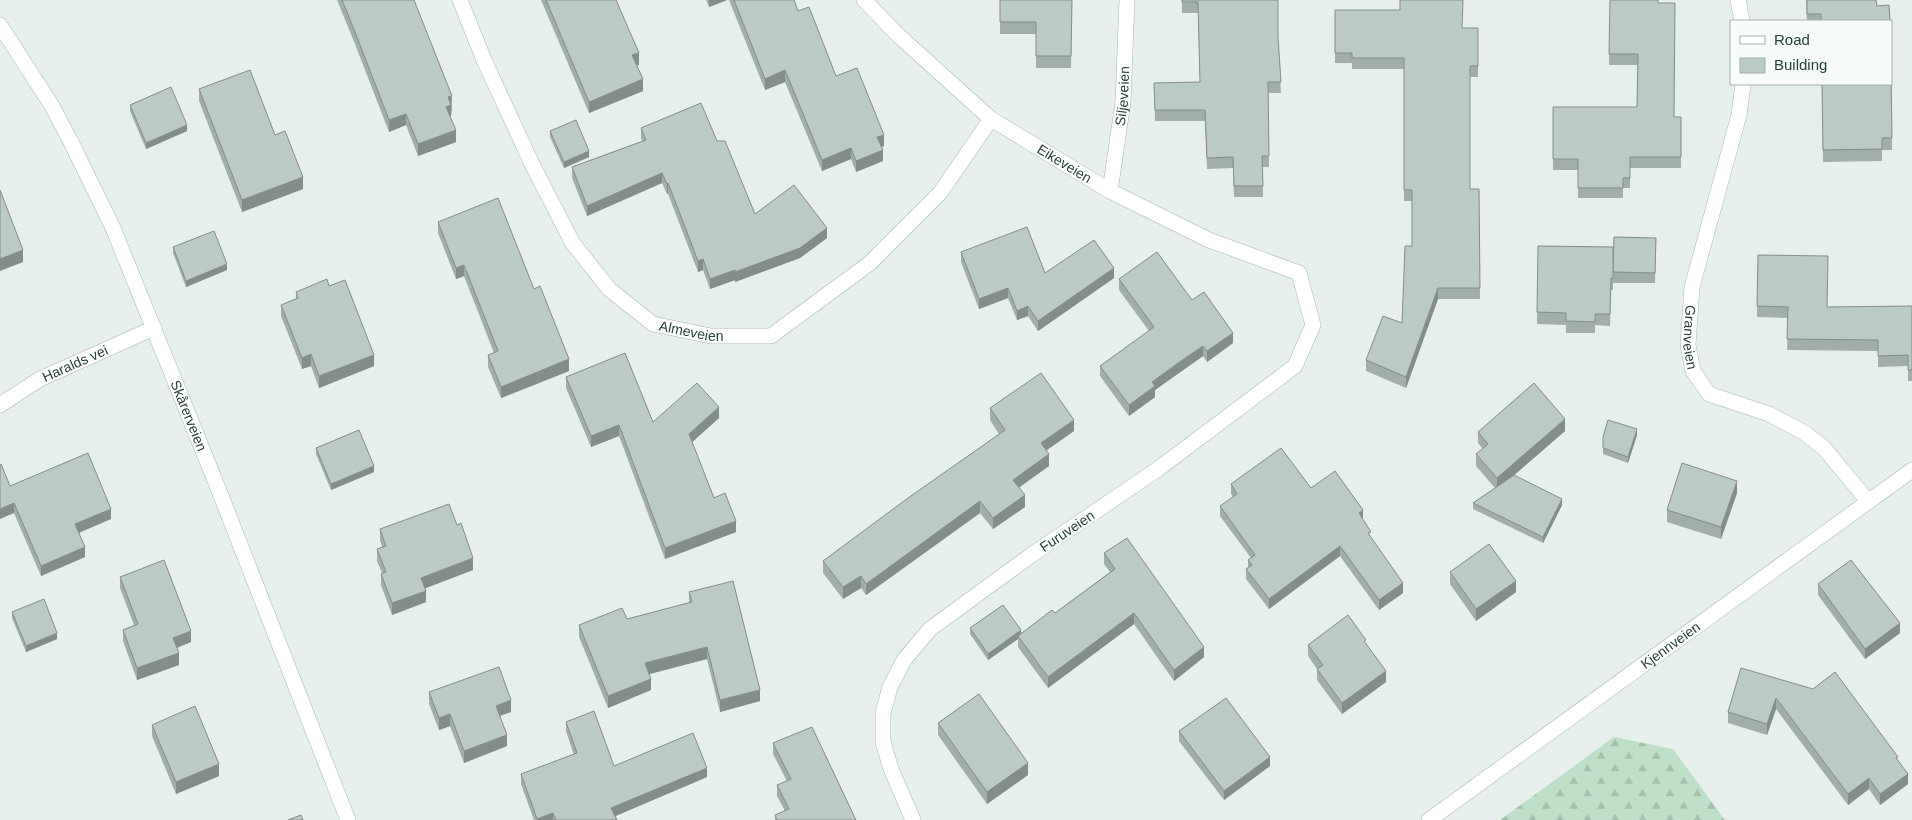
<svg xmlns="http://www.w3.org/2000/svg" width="1912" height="820" font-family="Helvetica,sans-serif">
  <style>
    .forest { fill: url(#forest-firs) }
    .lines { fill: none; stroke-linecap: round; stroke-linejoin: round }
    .street-casing { stroke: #a8b8b2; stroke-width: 16 }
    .secondary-casing { stroke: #a4bbb3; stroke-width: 16 }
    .street { stroke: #fff; stroke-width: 15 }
    .secondary { stroke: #fff; stroke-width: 15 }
    .wall { fill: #a1aea9 }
    .shaded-wall { fill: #838d89 }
    .building { fill: #bbcac4; stroke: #838d89 }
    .labels { text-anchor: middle; stroke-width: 5; stroke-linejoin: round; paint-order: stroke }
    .street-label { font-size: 14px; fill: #24423a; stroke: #f7fbf9 }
  </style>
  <defs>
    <pattern id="forest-firs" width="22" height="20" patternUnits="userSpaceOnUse" patternTransform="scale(1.25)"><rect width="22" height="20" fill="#bfe0c8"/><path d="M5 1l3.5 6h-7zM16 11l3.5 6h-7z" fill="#a4c1ad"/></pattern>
  </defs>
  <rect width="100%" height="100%" fill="#e6efeb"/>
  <polygon class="forest" points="1614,737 1673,749 1725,820 1500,820"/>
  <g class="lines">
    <g class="street-casing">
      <g id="street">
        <path id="s1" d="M 460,0 L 484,60 L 531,162 L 572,242 L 609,289 L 653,324 L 711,336 L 771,336 L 870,263 L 940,193 L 991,119"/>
        <path id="s2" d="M 864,0 L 899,36 L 991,119 L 1110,191 L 1209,240 L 1299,273 L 1313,325 L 1295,366 L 1158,469 L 1030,556 L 930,629 L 904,660 L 890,687 L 883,713 L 883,742 L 891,769 L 913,820"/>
        <polyline points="1738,0 1742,21"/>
        <path id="s3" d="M 1743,84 L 1739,115 L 1692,287 L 1688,345 L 1693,371 L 1709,394 L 1769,414 L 1805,433 L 1824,448 L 1868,501"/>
        <path id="s4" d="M 1110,191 L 1123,102 L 1127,0"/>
        <path id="s5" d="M 0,405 L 40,379 L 154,328"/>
        <path id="s6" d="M 1429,820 L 1912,470"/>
      </g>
    </g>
    <g class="secondary-casing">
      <g id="secondary">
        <path id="s7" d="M 0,25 L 52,106 L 71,142 L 113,228 L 216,483 L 348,820"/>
      </g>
    </g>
    <use href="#street" class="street"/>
    <use href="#secondary" class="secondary"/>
  </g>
  <g class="wall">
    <polygon points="337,0 414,0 452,108 451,116 450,117 456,142 418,156 406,125 389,132 355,44"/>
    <polygon points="541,0 616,0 639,65 636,65 643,91 589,113"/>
    <polygon points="706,0 727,0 709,7"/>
    <polygon points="729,0 794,0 798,11 836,76 884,146 882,147 883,161 856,172 851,159 822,171 785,82 765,90"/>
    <polygon points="1000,0 1072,0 1071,68 1036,68 1036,34 1000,34"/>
    <polygon points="1182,0 1278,0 1278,37 1281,93 1268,93 1269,167 1263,167 1263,197 1234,197 1233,168 1207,169 1205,121 1155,121 1154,83 1200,82 1198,13 1182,13"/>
    <polygon points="1610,0 1674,117 1681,117 1681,168 1630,168 1630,188 1623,188 1623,198 1578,198 1578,170 1553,170 1553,107 1637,107 1638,65 1609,65"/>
    <polygon points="1806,0 1877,6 1890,21 1807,21"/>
    <polygon points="1335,10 1400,10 1462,28 1478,28 1478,77 1470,77 1470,189 1479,189 1480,299 1438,299 1406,388 1366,371 1366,360 1402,323 1412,246 1412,201 1404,201 1404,69 1352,69 1352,63 1335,63"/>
    <polygon points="1891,72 1892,150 1882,150 1882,161 1823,162 1822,84"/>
    <polygon points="199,89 275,135 303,189 242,212 199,101"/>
    <polygon points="130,105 187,131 146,149 130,111"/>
    <polygon points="641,128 717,141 755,214 827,238 800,258 735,282 735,280 710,289 703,270 698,272 668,194 667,194 662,183 587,216 572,178 572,167 642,141 641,138"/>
    <polygon points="550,131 589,157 564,168 550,137"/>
    <polygon points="438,222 534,289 569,371 501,398 488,367 488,355 494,353 464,276 456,279 438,233"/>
    <polygon points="1614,237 1656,238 1655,283 1613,283"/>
    <polygon points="1538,246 1613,247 1613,290 1611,290 1610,326 1595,325 1595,333 1566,333 1566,325 1537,324"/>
    <polygon points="173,247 227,270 186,287 173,253"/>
    <polygon points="961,252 1045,273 1114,278 1038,331 1028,316 1017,320 1008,298 979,309 961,262"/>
    <polygon points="1758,255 1827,307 1912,306 1912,381 1908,381 1908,366 1878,367 1878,351 1787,350 1788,318 1757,317"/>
    <polygon points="1119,279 1192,300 1233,343 1207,362 1203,356 1155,390 1155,397 1129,416 1100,376 1100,366 1149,331 1119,290"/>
    <polygon points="329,286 374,366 319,388 311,366 302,369 281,316 281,305 296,299 296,292"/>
    <polygon points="566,377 653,422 719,418 692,442 714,498 736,532 665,559 619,436 591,447 566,388"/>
    <polygon points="990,408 1074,431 1047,450 1049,466 1019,488 1025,507 993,529 980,513 866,595 861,588 843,599 823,573 823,561 999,434 990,420"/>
    <polygon points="1565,431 1513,476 1562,505 1543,543 1473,509 1473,503 1495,488 1476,466 1476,454 1483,449 1478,443 1478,432"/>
    <polygon points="1637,435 1628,463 1603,454 1603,437"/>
    <polygon points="316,448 374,472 331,490 316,454"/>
    <polygon points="1231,484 1311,488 1363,519 1371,538 1403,593 1379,610 1340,556 1269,609 1246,579 1246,569 1248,568 1248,560 1251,558 1220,516 1220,506 1233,497 1231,494"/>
    <polygon points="10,486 111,519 79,533 85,557 41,576 14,513"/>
    <polygon points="1737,493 1721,539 1667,522 1667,510"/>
    <polygon points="380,529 473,570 425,588 426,602 392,615 381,585 381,574 382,573 377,561 377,549 382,547 380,540"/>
    <polygon points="1104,553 1204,657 1174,681 1134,624 1048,688 1018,647 1018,639 988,660 970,634 970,628 1021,633 1055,613 1110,572 1104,564"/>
    <polygon points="1450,572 1516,592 1476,621 1450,584"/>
    <polygon points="120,577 191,642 177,648 179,665 137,680 123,641 123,630 134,625 120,588"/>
    <polygon points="1818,584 1900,633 1865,659 1818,595"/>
    <polygon points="689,592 760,701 720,712 707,659 650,674 651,690 608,708 579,637 579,625 627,619 689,603"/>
    <polygon points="12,612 57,639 26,652 12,618"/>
    <polygon points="1366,643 1386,682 1342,714 1317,680 1317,669 1308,656 1308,645"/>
    <polygon points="1741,668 1898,760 1908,784 1880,805 1869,789 1848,805 1776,709 1767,735 1728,723 1728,712"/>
    <polygon points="429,692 511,712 500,716 507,746 464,763 450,726 439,730 429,704"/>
    <polygon points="566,722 614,766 707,777 615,816 617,820 534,820 521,784 521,774 574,755 566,731"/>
    <polygon points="938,723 1028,775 987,804 938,735"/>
    <polygon points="152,725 219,776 176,794 152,736"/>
    <polygon points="1179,731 1270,766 1224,800 1179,741"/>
    <polygon points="773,743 856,820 775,820 775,815 785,811 777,796 777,785 787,781 773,754"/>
  </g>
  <g class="shaded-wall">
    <polygon points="709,0 727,0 709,7"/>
    <polygon points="639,53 639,65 632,67 632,55"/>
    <polygon points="785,70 785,82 765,90 765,79"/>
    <polygon points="643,79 643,91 589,113 589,102"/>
    <polygon points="452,96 451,116 446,118 446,107 448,97"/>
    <polygon points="406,114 406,125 389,132 389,120"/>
    <polygon points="187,125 187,131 146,149 146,143"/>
    <polygon points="456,130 456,142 418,156 418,144"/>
    <polygon points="884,135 884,146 877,148 877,137"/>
    <polygon points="851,148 851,159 822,171 822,160"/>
    <polygon points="883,150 883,161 856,172 856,161"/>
    <polygon points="589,151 589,157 564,168 564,162"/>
    <polygon points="662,173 662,183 587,216 587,206"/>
    <polygon points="303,177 303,189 242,212 242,200"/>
    <polygon points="668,183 668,194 667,194 667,184"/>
    <polygon points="827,228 827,238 800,258 735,282 735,272"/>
    <polygon points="23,250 23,262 0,271 0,259"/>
    <polygon points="703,259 703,270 698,272 698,261"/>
    <polygon points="227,264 227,270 186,287 186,281"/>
    <polygon points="464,265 464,276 456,279 456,268"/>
    <polygon points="1114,268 1114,278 1038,331 1038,321"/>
    <polygon points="735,270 735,280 710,289 710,279"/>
    <polygon points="1008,288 1008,298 979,309 979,299"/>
    <polygon points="1438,288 1438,299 1406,388 1406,377"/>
    <polygon points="1028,306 1028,316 1017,320 1017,311"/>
    <polygon points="1233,333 1233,343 1207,362 1207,351"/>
    <polygon points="1203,346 1203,356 1155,390 1155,397 1129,416 1129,405 1152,382"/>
    <polygon points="311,354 311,366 302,369 302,358"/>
    <polygon points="374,355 374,366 319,388 319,376"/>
    <polygon points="569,359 569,371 501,398 501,387"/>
    <polygon points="719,407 719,418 689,445 689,434"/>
    <polygon points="1565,419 1565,431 1497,490 1497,478"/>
    <polygon points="1074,420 1074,431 1041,454 1041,443"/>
    <polygon points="619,425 619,436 591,447 591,436"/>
    <polygon points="1637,429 1637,435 1628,463 1628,457"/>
    <polygon points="1049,454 1049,466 1013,491 1013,480"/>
    <polygon points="374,466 374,472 331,490 331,484"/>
    <polygon points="1737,481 1737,493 1721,539 1721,527"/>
    <polygon points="1025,495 1025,507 993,529 993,518"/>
    <polygon points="1562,499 1562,505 1543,543 1543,537"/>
    <polygon points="980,501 980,513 866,595 866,584"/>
    <polygon points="14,503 14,513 0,519 0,509"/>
    <polygon points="111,509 111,519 75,534 75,524"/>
    <polygon points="1363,510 1363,520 1359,513"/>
    <polygon points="736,521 736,532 665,559 665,548"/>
    <polygon points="1340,546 1340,556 1269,609 1269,599"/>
    <polygon points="85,547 85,557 41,576 41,566"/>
    <polygon points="473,558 473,570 421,590 421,578"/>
    <polygon points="861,576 861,588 843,599 843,587"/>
    <polygon points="1516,581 1516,592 1476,621 1476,609"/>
    <polygon points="1403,583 1403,593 1379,610 1379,600"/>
    <polygon points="426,591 426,602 392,615 392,603"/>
    <polygon points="1134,613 1134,624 1048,688 1048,677"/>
    <polygon points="1900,623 1900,633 1865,659 1865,649"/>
    <polygon points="1021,630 1021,636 1018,636 1018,639 988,660 988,654"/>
    <polygon points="191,631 191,642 173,649 173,638"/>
    <polygon points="57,633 57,639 26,652 26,646"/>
    <polygon points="707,647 707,659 645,675 645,663"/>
    <polygon points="1204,647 1204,657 1174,681 1174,670"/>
    <polygon points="179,653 179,665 137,680 137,668"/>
    <polygon points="1386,671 1386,682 1342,714 1342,703"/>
    <polygon points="651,679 651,690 608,708 608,696"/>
    <polygon points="760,690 760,701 720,712 720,700"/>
    <polygon points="1776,698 1776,709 1767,735 1767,724"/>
    <polygon points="511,700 511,712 496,717 496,706"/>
    <polygon points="450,714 450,726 439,730 439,718"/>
    <polygon points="507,735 507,746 464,763 464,751"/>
    <polygon points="1270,757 1270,766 1224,800 1224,791"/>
    <polygon points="1028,763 1028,775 987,804 987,792"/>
    <polygon points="219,764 219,776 176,794 176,782"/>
    <polygon points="707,768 707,777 611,818 611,808"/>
    <polygon points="1908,774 1908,784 1880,805 1880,794"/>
    <polygon points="1869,778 1869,789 1848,805 1848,794"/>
    <polygon points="553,813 553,820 537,820 537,819"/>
  </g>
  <g class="building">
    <polygon points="342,0 414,0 452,96 448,97 451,105 446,107 456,130 418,144 406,114 389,120 355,32"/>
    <polygon points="546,0 616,0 639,53 632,55 643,79 589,102"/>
    <polygon points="734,0 794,0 798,11 809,7 836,76 857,68 884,135 877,137 883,150 856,161 851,148 822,160 785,70 765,79"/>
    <polygon points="1000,0 1072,0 1071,56 1036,56 1036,22 1000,22"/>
    <polygon points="1182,0 1278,0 1278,37 1281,82 1268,82 1269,156 1262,156 1263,186 1234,186 1233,157 1207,158 1205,110 1155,110 1154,83 1200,82 1198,2 1182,2"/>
    <polygon points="1400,0 1463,0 1462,28 1478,28 1478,66 1470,66 1470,189 1479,189 1480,288 1438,288 1406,377 1366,360 1383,316 1402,323 1405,246 1412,246 1412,190 1404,190 1404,58 1352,58 1352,53 1335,53 1335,10 1400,10"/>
    <polygon points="1610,0 1658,0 1658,3 1675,3 1674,117 1681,117 1681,157 1630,157 1630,178 1623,178 1623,188 1578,188 1578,159 1553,159 1553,107 1637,107 1638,54 1609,54"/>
    <polygon points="1807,0 1876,0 1877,6 1889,5 1890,21 1821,21 1821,14 1807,14"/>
    <polygon points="250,70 275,135 285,131 303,177 242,200 199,89"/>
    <polygon points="1891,72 1892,138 1882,138 1882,149 1823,150 1822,84 1891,84"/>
    <polygon points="171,87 187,125 146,143 130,105"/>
    <polygon points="701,103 717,141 725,141 755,214 794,185 827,228 800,248 735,272 735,270 710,279 703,259 698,261 668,183 667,184 662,173 587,206 572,167 646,140 641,128"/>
    <polygon points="576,120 589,151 564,162 550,131"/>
    <polygon points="0,190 23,250 0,259"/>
    <polygon points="498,198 534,289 540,286 569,359 501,387 488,355 498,351 464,265 456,268 438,222"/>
    <polygon points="1027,227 1045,273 1094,240 1114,268 1038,321 1028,306 1017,311 1008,288 979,299 961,252"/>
    <polygon points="214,231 227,264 186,281 173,247"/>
    <polygon points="1614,237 1656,238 1655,273 1613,272"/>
    <polygon points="1538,246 1613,247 1613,278 1611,278 1610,314 1595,314 1595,322 1566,321 1566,313 1537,312"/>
    <polygon points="1157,252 1192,300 1204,292 1233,333 1207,351 1203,346 1178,363 1152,382 1155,386 1129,405 1100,366 1154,327 1119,279"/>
    <polygon points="1758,255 1828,256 1827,307 1912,306 1912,370 1908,370 1908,355 1878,356 1878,340 1787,339 1788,307 1757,306"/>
    <polygon points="327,279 329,286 345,280 374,355 319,376 311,354 302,358 281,305 298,298 296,292"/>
    <polygon points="625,353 653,422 697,383 719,407 689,434 714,498 725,493 736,521 665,548 619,425 591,436 566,377"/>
    <polygon points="1041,373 1074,420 1041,443 1049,454 1013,480 1025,495 993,518 980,501 866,584 861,576 843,587 823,561 908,498 1005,430 990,408"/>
    <polygon points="1534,383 1565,419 1497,478 1476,454 1488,444 1478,432"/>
    <polygon points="1608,420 1637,429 1628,457 1603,448 1603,437"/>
    <polygon points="359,430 374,466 331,484 316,448"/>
    <polygon points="1281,448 1311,488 1335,471 1363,510 1359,513 1371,532 1368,533 1403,583 1379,600 1340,546 1269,599 1246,569 1252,565 1248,560 1255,555 1220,506 1237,494 1231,484"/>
    <polygon points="88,453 111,509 75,524 85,547 41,566 14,503 0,509 0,465 1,464 10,486"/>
    <polygon points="1682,463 1737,481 1721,527 1667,510"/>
    <polygon points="1514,475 1562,499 1543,537 1473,503"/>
    <polygon points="449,504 457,525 461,523 473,558 421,578 426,591 392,603 381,574 386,572 377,549 386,546 380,529"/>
    <polygon points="1127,538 1204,647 1174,670 1134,613 1048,677 1018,636 1052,610 1055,613 1115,569 1104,553"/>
    <polygon points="1489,544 1516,581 1476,609 1450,572"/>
    <polygon points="164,560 191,631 173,638 179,653 137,668 123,630 138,624 120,577"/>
    <polygon points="1851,560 1900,623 1865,649 1818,584"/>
    <polygon points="733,581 760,690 720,700 707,647 645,663 651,679 608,696 579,625 622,608 627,619 692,602 689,592"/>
    <polygon points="44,599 57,633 26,646 12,612"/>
    <polygon points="1003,605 1021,630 988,654 970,628"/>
    <polygon points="1348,615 1366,640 1364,641 1386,671 1342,703 1317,669 1323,665 1308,645"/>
    <polygon points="499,667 511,700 496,706 507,735 464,751 450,714 439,718 429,692"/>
    <polygon points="1741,668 1813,689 1835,672 1898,757 1896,758 1908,774 1880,794 1869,778 1848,794 1776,698 1767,724 1728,712"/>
    <polygon points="979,694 1028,763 987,792 938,723"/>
    <polygon points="1226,698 1270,757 1224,791 1179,731"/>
    <polygon points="195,706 219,764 176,782 152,725"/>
    <polygon points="594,711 614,766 693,733 707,768 611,808 617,820 556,820 553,813 537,819 521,774 577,753 566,722"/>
    <polygon points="812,727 856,820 777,820 775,815 789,809 777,785 791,779 773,743"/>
    <polygon points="301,815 303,820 288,820"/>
  </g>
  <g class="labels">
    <g class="street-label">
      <text dy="5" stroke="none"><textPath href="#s4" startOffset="96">Siljeveien</textPath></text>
      <text dy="5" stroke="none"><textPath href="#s2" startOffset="260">Eikeveien</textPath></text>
      <text dy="5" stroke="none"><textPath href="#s1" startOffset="422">Almeveien</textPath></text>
      <text dy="5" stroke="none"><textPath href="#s3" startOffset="260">Granveien</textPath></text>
      <text dy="5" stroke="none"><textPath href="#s5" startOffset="86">Haralds vei</textPath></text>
      <text dy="5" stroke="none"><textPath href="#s7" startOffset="435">Skårerveien</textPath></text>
      <text transform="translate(1067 531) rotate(-34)" y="5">Furuveien</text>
      <text dy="5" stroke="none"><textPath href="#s6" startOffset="298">Kjennveien</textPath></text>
    </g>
  </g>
  <rect x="1730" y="20" width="162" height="65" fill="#f7fbf9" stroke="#a3b1ad"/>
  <rect x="1740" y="36" width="25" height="8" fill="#ffffff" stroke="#a3b1ad"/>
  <text x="1774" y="45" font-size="15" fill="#24423a">Road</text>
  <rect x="1740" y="58" width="25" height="15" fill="#bbcac4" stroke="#a3b1ad"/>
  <text x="1774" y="70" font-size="15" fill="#24423a">Building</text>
</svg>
